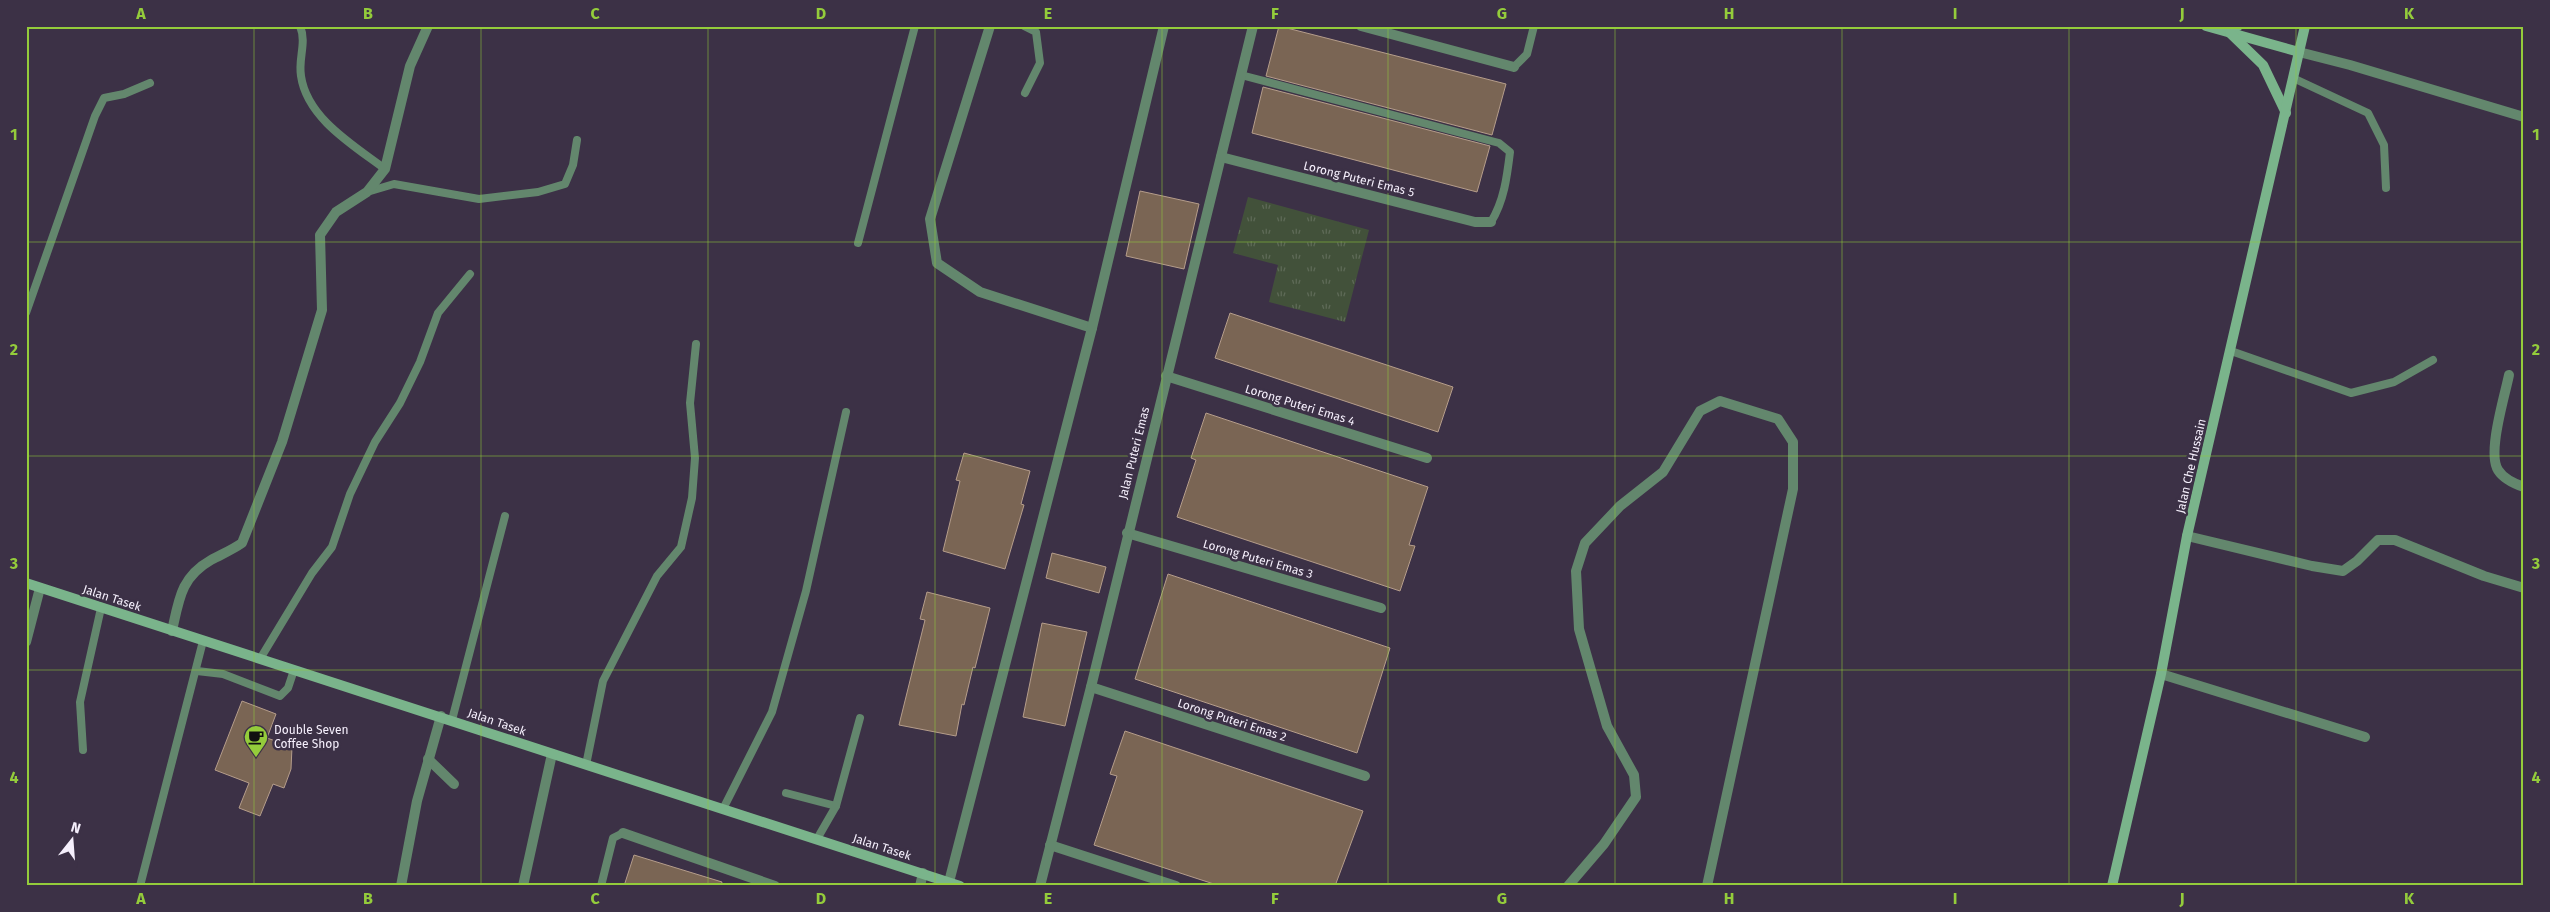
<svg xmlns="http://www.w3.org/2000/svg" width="2550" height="912" font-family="'Fira Sans',sans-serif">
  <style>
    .grass { fill: url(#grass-tufts) }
    .building { fill: #7a6554; stroke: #b59d8b }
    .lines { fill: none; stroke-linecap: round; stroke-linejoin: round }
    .lane { stroke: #63876d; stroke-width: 8 }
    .street { stroke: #63876d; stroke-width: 10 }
    .secondary { stroke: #7ab48b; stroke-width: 10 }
    .grid { fill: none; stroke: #94cc3b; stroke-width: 1; stroke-opacity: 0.55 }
    .labels { text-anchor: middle; stroke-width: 5; stroke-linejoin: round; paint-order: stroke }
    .street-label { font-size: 12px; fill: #f5effc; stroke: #3c3146 }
    .poi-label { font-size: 12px; fill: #f5effc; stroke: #3c3146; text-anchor: start }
    .neatline { fill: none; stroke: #94cc3b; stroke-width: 2 }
    .grid-label { font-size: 16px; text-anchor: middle; font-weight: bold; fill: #94cc3b }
  </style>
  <defs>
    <pattern id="grass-tufts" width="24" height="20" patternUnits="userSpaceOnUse" patternTransform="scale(1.25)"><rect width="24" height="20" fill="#42513a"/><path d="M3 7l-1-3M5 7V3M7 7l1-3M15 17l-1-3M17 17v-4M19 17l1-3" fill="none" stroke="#5e6a57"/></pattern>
  </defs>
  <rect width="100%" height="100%" fill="#3c3146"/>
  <polygon class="grass" points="1248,197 1369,230 1345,322 1269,302 1278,265 1233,253"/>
  <g class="building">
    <polygon points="1279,26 1506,84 1492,135 1266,76"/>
    <polygon points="1263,87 1490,146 1477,192 1252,133"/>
    <polygon points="1140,191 1199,204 1184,269 1126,256"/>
    <polygon points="1230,313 1453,387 1438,432 1215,358"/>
    <polygon points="1206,413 1428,487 1409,545 1415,546 1400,591 1177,517 1196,460 1191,458"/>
    <polygon points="964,453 1030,471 1021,504 1024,505 1005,569 943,551 960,481 956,480"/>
    <polygon points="1052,553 1106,567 1099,593 1046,578"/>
    <polygon points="1168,574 1390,648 1357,753 1135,679"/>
    <polygon points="927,592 990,608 975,668 973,667 964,705 962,704 956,736 899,725 925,620 920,619"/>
    <polygon points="1042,623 1087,632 1065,726 1023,717"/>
    <polygon points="242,701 276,714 267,738 292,747 291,769 284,788 273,784 260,816 239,808 249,783 215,770"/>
    <polygon points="1125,731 1363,811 1335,886 1220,886 1094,845 1117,776 1110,774"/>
    <polygon points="634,855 722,882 721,886 624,886"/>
  </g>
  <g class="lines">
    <g class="lane">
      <path d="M 300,26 C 307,43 298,58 301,76 C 307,118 353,145 385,169"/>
      <polyline points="1024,26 1036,32 1040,63 1025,93"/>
      <polyline points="1514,67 1527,54 1534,26"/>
      <path d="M 1241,75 L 1499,143 L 1510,152 C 1507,177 1504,201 1491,222"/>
      <polyline points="2293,78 2368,113 2384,145 2386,188"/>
      <polyline points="367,192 394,184 479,199 538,192 565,184 573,165 577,140"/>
      <polyline points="858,243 915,26"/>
      <polyline points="26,313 95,116 104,98 124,94 150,83"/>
      <polyline points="2231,351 2351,393 2394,382 2433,360"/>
      <polyline points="260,659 312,573 332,547 350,494 375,442 400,403 420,362 438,313 470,274"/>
      <polyline points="197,671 223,674 280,696 288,688 294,670"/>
      <polyline points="452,720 505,516"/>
      <polyline points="83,750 80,702 101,608"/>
      <polyline points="586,765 603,681 657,576 681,547 692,498 695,458 690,403 696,344"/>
      <polyline points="786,793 836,806"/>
      <polyline points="723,809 772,712 806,591 846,412"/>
      <polyline points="817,839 836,806 860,718"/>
      <polyline points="140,886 203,641"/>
      <polyline points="601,886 613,838 623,833"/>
    </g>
    <g class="street">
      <polyline points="990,26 930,219 937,263 980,292 1092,328"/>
      <polyline points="1361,26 1514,67"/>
      <polyline points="2299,52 2350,65 2524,117"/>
      <polyline points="1221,157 1475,222 1491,222"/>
      <path d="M 2509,375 C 2505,395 2487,453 2498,470 C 2503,478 2515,484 2524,487"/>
      <polyline points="1166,376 1427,458"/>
      <polyline points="1127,533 1381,608"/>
      <polyline points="2187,536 2312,566 2343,571 2357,561 2378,540 2395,540 2484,576 2524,588"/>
      <path d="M 172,631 C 179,599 181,577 211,560 C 222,554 232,550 242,543 L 282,442 L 322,310 L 320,235 L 336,212 L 367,192 L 385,169 L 410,66 L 428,26"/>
      <polyline points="26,642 40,588"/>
      <polyline points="2161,674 2365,737"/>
      <polyline points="1091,687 1365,776"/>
      <polyline points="428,759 454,784"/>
      <polyline points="623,833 775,886"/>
      <polyline points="1050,845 1176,886"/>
      <polyline points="949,882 1092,328 1164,26"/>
      <polyline points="401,886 417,801 441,716"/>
      <polyline points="523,886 552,754"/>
      <polyline points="920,886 923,873"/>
      <polyline points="1040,886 1091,687 1253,26"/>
      <polyline points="1568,886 1604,844 1636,797 1634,775 1607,726 1579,629 1576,571 1585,543 1620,506 1663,472 1700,411 1720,401 1778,419 1793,442 1793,489 1707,886"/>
    </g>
    <g class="secondary">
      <polyline points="2206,26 2299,52"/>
      <polyline points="2222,29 2238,26"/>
      <polyline points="2230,33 2263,65 2286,113"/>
      <polyline points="26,583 960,886"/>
      <polyline points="2112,886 2161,674 2187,536 2305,26"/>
    </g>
  </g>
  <path class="grid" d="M 254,26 L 254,886M 481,26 L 481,886M 708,26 L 708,886M 935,26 L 935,886M 1162,26 L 1162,886M 1388,26 L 1388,886M 1615,26 L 1615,886M 1842,26 L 1842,886M 2069,26 L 2069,886M 2296,26 L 2296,886M 26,242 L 2524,242M 26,456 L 2524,456M 26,670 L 2524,670"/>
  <defs>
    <g id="cafe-pin" transform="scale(1.25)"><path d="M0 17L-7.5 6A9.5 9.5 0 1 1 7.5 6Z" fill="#94cc3b" stroke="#3c3146"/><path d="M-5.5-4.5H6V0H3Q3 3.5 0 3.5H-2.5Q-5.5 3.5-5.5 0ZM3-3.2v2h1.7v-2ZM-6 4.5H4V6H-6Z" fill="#111"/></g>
  </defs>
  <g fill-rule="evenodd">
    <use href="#cafe-pin" x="256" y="737"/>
  </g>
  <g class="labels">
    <g class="street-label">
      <text transform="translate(1359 179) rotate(14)" y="4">Lorong Puteri Emas 5</text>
      <text transform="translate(1300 405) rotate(17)" y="4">Lorong Puteri Emas 4</text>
      <text transform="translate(1134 453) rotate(-76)" y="4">Jalan Puteri Emas</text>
      <text transform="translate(2191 466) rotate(-77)" y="4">Jalan Che Hussain</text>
      <text transform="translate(1258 559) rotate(16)" y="4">Lorong Puteri Emas 3</text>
      <text transform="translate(112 598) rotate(18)" y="4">Jalan Tasek</text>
      <text transform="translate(1232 720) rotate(18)" y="4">Lorong Puteri Emas 2</text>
      <text transform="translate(497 722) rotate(19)" y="4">Jalan Tasek</text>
      <text transform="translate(882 847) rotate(18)" y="4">Jalan Tasek</text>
    </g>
    <g class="poi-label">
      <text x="274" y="734">Double Seven<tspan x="274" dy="14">Coffee Shop</tspan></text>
    </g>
  </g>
  <rect width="2550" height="912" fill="none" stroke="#3c3146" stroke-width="55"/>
  <g transform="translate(72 840) rotate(17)" stroke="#3c3146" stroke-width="4" paint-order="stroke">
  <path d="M0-4L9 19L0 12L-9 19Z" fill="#f5effc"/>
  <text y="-8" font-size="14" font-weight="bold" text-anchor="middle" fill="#f5effc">N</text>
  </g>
  <rect x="28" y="28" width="2494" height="856" class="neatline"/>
  <g class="grid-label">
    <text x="141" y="19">A</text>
    <text x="368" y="19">B</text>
    <text x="595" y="19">C</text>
    <text x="821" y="19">D</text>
    <text x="1048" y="19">E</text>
    <text x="1275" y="19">F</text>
    <text x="1502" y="19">G</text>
    <text x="1729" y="19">H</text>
    <text x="1955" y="19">I</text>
    <text x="2182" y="19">J</text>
    <text x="2409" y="19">K</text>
    <text x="14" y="140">1</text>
    <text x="2536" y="140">1</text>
    <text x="14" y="355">2</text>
    <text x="2536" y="355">2</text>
    <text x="14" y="569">3</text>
    <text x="2536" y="569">3</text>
    <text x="14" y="783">4</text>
    <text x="2536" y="783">4</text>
    <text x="141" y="904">A</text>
    <text x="368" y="904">B</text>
    <text x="595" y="904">C</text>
    <text x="821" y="904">D</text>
    <text x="1048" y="904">E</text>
    <text x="1275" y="904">F</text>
    <text x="1502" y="904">G</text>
    <text x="1729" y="904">H</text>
    <text x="1955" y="904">I</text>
    <text x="2182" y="904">J</text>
    <text x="2409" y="904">K</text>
  </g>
</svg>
